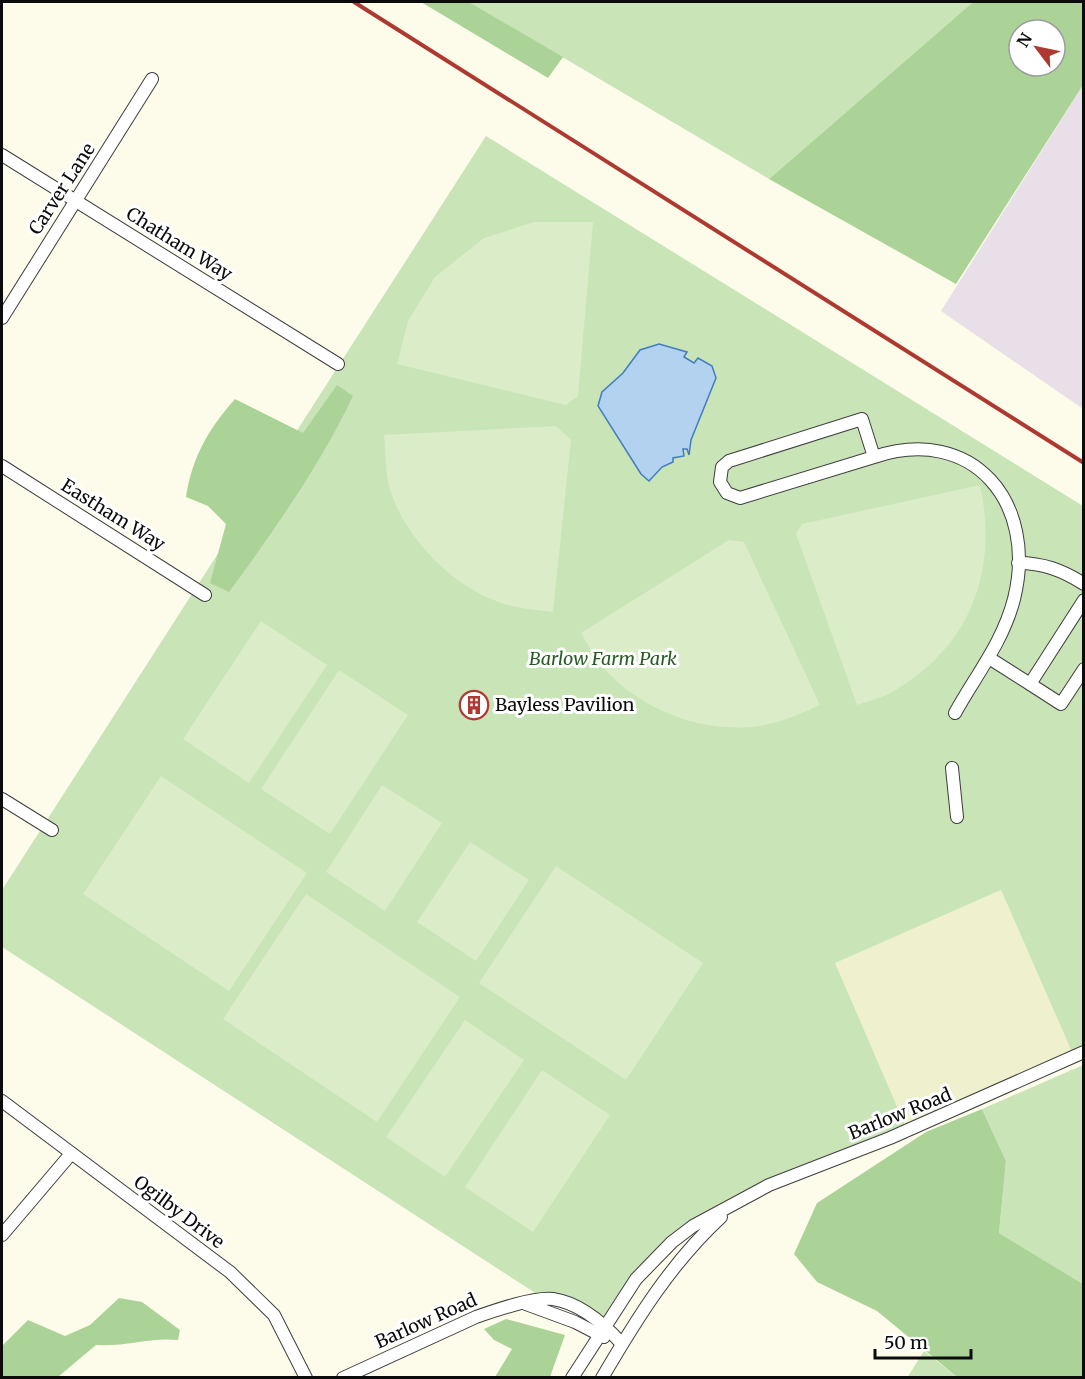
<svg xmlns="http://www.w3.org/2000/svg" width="1085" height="1379" font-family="Merriweather,serif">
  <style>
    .industrial { fill: #e9dfe9 }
    .farmland { fill: #eff0cd }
    .green { fill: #c9e4b7 }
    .forest { fill: #abd398; fill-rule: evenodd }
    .pitch { fill: #dbecc8 }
    .water { fill: #b3d2f0; stroke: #417ec0; stroke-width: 1.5 }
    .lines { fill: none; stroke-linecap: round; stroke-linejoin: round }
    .minor-casing { stroke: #3e3e3e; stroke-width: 14 }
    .minor { stroke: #fff; stroke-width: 12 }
    .rail { stroke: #ae3930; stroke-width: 4 }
    .labels { text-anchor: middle; stroke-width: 6; stroke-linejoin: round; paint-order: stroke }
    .street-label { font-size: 18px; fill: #0b0b0b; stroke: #fff }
    .park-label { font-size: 18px; font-style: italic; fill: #265c22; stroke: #fff }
    .poi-label { font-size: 18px; fill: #0b0b0b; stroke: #fff; text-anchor: start }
  </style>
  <rect width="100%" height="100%" fill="#fdfcea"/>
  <polygon class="industrial" points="1083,85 1083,409 941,311"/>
  <polygon class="farmland" points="1001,890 1072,1052 905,1125 834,963"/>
  <g class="green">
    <polygon points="469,2 973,2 769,179"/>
    <polygon points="486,136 1083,506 1083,1047 1072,1052 1001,890 835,963 905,1125 765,1182 649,1259 606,1325 546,1300 2,947 2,890"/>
    <polygon points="1083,1065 1083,1284 999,1233 1006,1161 982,1109"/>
    <polygon points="924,1351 957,1377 907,1378"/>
  </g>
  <g class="forest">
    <polygon points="421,2 469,2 563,57 548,78"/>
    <path d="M 973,2 L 1083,2 L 1083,85 L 956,284 L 769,179 ZM 1019,30 L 1055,30 L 1055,66 L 1019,66 Z"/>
    <path d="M 337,385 L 353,396 C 319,467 275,529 229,592 L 210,583 L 226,524 L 208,506 L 186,497 C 192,457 209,428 235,399 L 303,433 Z"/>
    <polygon points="982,1109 1006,1161 999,1233 1083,1284 1083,1377 957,1377 877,1311 817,1282 794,1254 817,1203 926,1132"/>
    <path d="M 119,1298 L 142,1302 L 180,1330 L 178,1340 C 150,1337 125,1347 96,1345 L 58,1377 L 2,1377 L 2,1346 L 28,1320 L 65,1336 L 90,1325 Z"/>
    <polygon points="506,1319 565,1335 550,1377 495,1377 512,1349 494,1340 484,1329"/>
  </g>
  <g class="pitch">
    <polygon points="534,222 593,222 578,396 566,405 397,364 408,321 435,277 484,238"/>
    <path d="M 556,426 L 571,440 L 553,612 C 539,610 522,609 508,605 C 455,590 407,541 390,490 C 385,474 386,452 384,435 Z"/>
    <path d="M 980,485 C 999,571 970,648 892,692 C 882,698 869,701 857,705 L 796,534 L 802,524 Z"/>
    <path d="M 729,540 L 744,542 L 820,705 C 806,711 792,718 777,722 C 716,740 641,713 601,665 C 593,656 588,644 581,633 Z"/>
    <polygon points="261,621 327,665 249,783 183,739"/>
    <polygon points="339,670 408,715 330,834 261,789"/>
    <polygon points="161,776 307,873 229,991 83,894"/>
    <polygon points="382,785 442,823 385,911 326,872"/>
    <polygon points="470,842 529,880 476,961 417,922"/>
    <polygon points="556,866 703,963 626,1080 479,983"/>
    <polygon points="306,894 460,997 377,1122 223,1019"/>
    <polygon points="465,1020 524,1060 445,1177 386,1137"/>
    <polygon points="542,1070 610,1115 533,1232 465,1187"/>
  </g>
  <polygon class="water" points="659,344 687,352 684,357 694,363 698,358 712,366 716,378 691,440 689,455 687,449 683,449 684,456 673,458 673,462 662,467 649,481 641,474 598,406 602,392 623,373 640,350"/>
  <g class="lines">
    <g class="minor-casing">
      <g id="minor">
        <polyline points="2,155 338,364"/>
        <polyline points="2,318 152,79"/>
        <path d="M 874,457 L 862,419 L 729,461 L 722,467 L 720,482 L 727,493 L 740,498 L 874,457 C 973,424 1038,503 1014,599 C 1003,642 976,675 955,713"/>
        <polyline points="2,466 205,595"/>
        <path d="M 1018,563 C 1043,563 1062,570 1084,584"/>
        <polyline points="1084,600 1030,684 1061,704 1084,669"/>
        <polyline points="989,658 1030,684"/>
        <polyline points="952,768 957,817"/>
        <polyline points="2,799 52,830"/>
        <polyline points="2,1101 230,1272 274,1315 306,1378"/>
        <polyline points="2,1235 70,1155"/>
        <polyline points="526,1304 575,1322 604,1337"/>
        <path d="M 343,1378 L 476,1317 C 496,1310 533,1297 553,1299 C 580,1303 605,1325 622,1344"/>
        <polyline points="572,1378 636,1279 672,1242 693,1226 769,1185 890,1138 1084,1052"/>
        <path d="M 602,1378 C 636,1320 671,1263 721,1217"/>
      </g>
    </g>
    <use href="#minor" class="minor"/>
    <polyline class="rail" points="354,2 1084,463"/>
  </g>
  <defs>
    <g id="building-ring" transform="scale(1.5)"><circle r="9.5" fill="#fff" stroke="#ae3930" stroke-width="1.5"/><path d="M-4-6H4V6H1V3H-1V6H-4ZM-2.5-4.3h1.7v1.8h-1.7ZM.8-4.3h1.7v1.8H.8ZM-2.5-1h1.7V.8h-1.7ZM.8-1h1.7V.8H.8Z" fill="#ae3930"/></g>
  </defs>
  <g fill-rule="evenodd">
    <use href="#building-ring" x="474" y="705"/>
  </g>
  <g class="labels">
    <g class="street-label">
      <text transform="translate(62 189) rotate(-57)" y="6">Carver Lane</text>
      <text transform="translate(179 244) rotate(32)" y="6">Chatham Way</text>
      <text transform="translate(113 515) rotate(32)" y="6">Eastham Way</text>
      <text transform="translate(900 1114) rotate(-22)" y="6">Barlow Road</text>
      <text transform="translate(179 1212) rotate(37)" y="6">Ogilby Drive</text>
      <text transform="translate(426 1321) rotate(-24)" y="6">Barlow Road</text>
    </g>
    <g class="park-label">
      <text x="603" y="665">Barlow Farm Park</text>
    </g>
    <g class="poi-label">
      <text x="495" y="711">Bayless Pavilion</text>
    </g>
  </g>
  <rect width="1085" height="1379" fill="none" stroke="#0b0b0b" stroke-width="6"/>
  <g transform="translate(1037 48) rotate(302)"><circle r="28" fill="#ffffff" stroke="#9d9d9d" stroke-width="1.5"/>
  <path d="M0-4.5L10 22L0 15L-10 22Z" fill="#ae3930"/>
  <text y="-9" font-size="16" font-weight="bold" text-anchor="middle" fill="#0b0b0b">N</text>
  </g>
  <path d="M875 1349v9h96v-9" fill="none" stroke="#0b0b0b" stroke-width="3"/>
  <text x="884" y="1349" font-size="18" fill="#0b0b0b" stroke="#ffffff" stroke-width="4.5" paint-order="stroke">50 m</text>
</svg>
